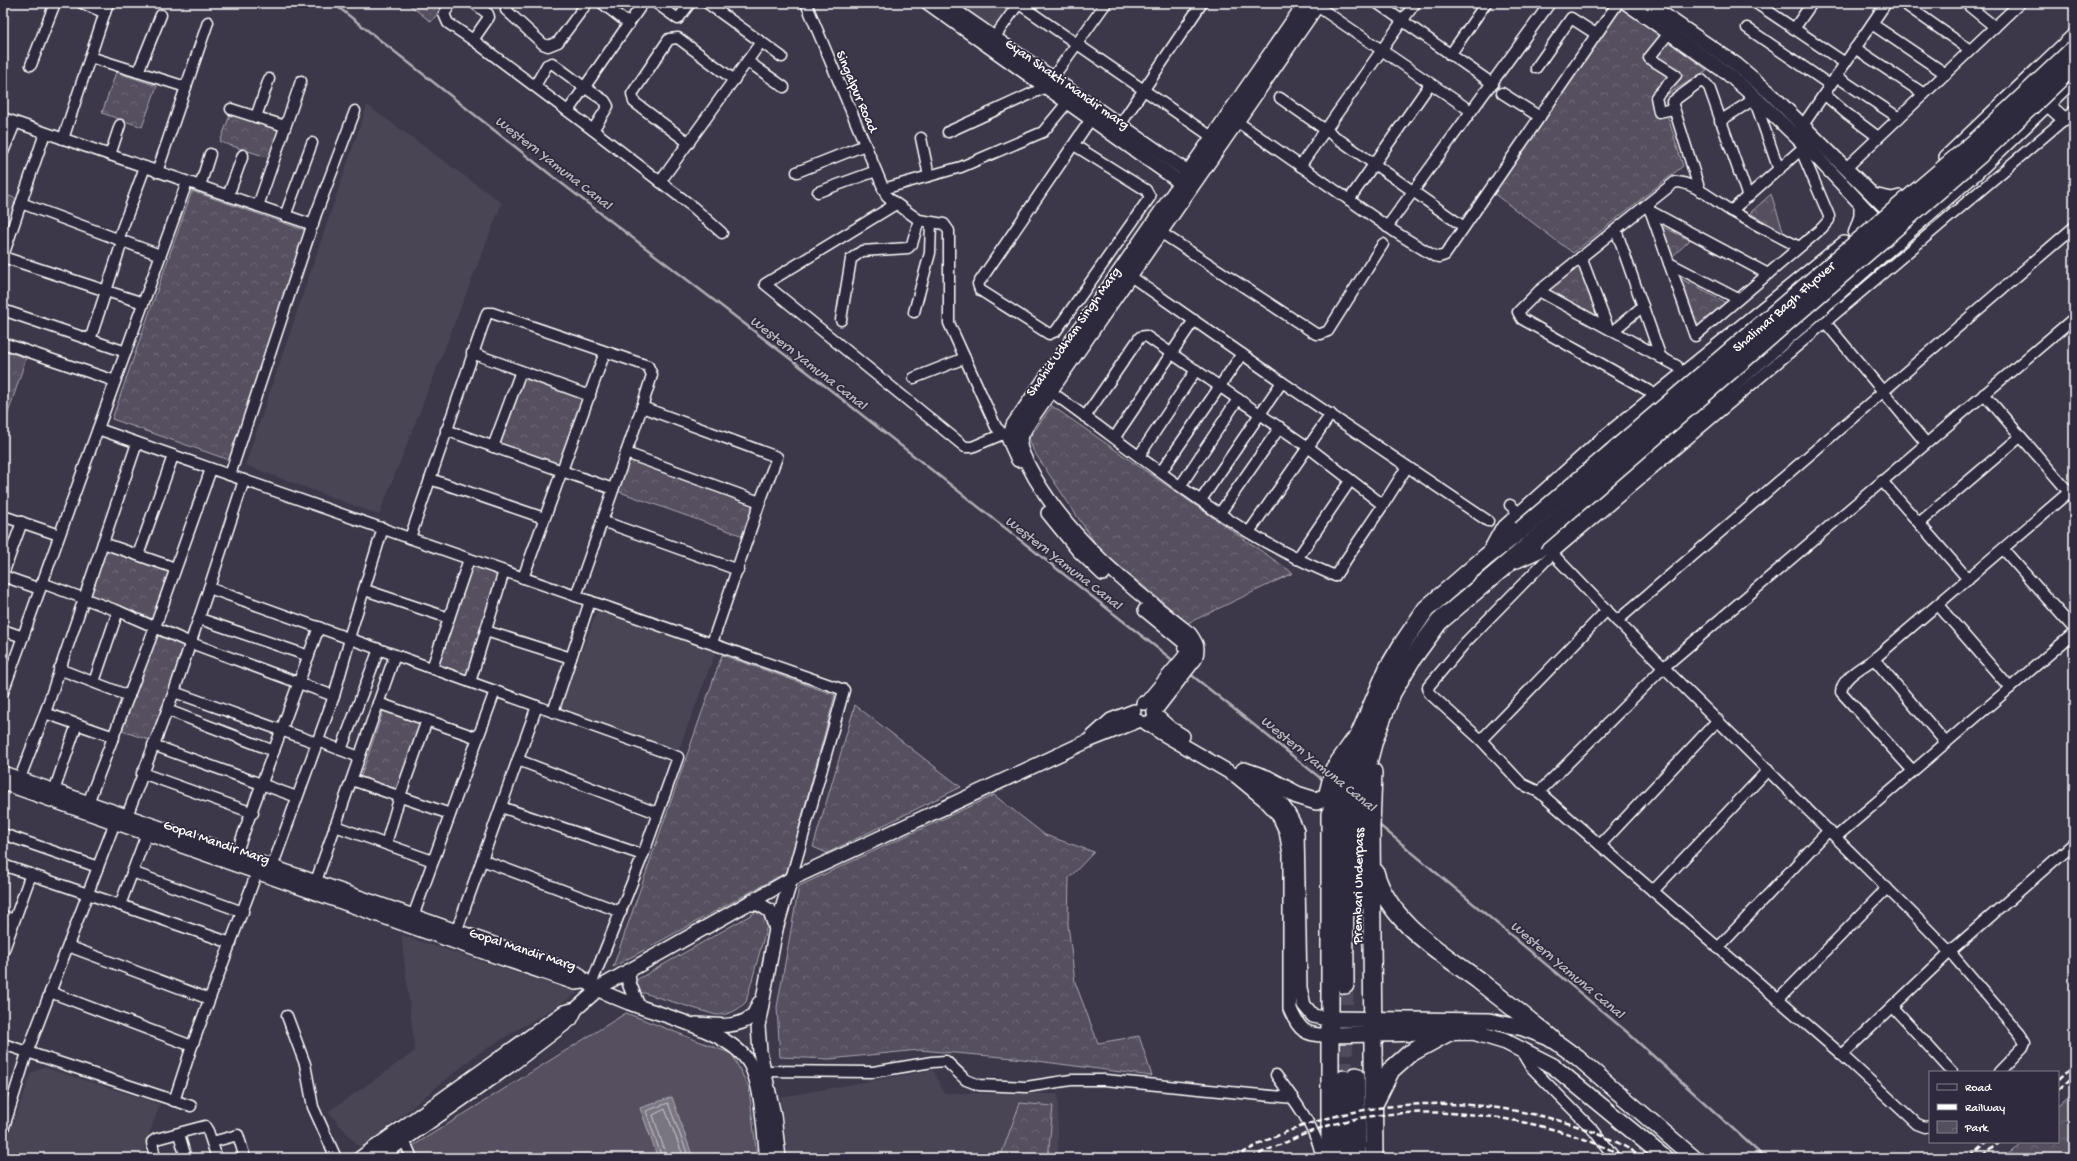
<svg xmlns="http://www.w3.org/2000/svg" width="2077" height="1161" font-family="'Gochi Hand',sans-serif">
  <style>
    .built { fill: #494455 }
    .grass { fill: url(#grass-dots); stroke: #aaa8b0 }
    .park { fill: url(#park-crowns); stroke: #aaa8b0 }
    .pitch { fill: #555060; stroke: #aaa8b0 }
    .water { fill: #797682; stroke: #afadb4 }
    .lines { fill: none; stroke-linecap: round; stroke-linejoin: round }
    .shore { stroke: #c9c8cd; stroke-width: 1 }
    .stream { stroke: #afadb4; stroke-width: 2.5 }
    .primary-tunnel { stroke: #504b5b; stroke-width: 17; stroke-dasharray: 17 8; stroke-linecap: butt }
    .minor-casing { stroke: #fff; stroke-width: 13 }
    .tertiary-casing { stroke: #fff; stroke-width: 16 }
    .secondary-casing { stroke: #fff; stroke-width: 18 }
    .primary-casing { stroke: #fff; stroke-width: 20 }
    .minor { stroke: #2f2a3d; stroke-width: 10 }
    .tertiary { stroke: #2f2a3d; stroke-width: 13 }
    .secondary { stroke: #2f2a3d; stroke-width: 15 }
    .primary { stroke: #2f2a3d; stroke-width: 17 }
    .rail { stroke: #fff; stroke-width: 2.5; stroke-dasharray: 6 3; stroke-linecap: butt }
    .primary-bridge-casing { stroke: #fff; stroke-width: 20; stroke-linecap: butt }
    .primary-bridge { stroke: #2f2a3d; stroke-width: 17 }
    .labels { text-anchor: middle; stroke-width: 3.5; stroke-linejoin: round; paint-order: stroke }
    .street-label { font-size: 14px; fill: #fff; stroke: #2f2a3d }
    .water-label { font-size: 15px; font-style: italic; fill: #b5b4ba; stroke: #2f2a3d }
  </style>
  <defs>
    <pattern id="grass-dots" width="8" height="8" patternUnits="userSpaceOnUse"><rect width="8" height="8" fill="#555060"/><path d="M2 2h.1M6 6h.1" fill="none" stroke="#6e6a78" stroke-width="1.8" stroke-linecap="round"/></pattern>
    <pattern id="park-crowns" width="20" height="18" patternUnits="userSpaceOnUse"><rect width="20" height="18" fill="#555060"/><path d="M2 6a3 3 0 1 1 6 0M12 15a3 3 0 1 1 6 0" fill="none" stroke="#6e6a78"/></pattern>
  </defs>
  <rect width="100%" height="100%" fill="#3c3749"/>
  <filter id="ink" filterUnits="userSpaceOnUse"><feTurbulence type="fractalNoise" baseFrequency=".025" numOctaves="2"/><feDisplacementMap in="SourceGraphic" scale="8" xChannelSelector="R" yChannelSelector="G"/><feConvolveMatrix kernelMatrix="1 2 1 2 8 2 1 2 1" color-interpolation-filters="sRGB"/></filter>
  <g filter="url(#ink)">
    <g class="built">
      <polygon points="950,3 1014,3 993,33"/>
      <polygon points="367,105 502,203 379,515 245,465"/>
      <polygon points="598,608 716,651 678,752 560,709"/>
      <polygon points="401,935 578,993 476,1055 361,1149 328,1112 415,1051"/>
      <polygon points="43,1067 160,1104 141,1158 3,1158 3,1152 31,1073"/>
      <polygon points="933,1070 944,1093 1058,1094 1058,1158 788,1158 780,1097"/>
    </g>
    <polygon class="grass" points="407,3 446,3 431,22"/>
    <g class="park">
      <polygon points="1621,7 1707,70 1662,98 1683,166 1573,253 1493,193"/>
      <polygon points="116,72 157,86 142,127 102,113"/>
      <polygon points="231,112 280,129 270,158 220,142"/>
      <polygon points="192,191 316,234 235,462 112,419"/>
      <polygon points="3,194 18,199 3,244"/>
      <polygon points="1771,194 1784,233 1750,213"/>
      <polygon points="1659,225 1690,240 1671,258"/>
      <polygon points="1580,264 1600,321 1547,290"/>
      <polygon points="1678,277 1726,303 1698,328"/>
      <polygon points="3,350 26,358 3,429"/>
      <polygon points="523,376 584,397 560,466 499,444"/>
      <polygon points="1052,406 1293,573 1188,623 1099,549 1033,450 1029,438"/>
      <polygon points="629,458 758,503 746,537 617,491"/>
      <polygon points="106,547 170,569 153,619 88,597"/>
      <polygon points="471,565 500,575 466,676 436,666"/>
      <polygon points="155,635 186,646 152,741 122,731"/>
      <polygon points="722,655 835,695 787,872 613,967"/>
      <polygon points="855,705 961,787 827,853 813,847"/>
      <polygon points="384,709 422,721 398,792 360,779"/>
      <polygon points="994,795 1045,835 1094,852 1069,878 1068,924 1075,982 1098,1043 1139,1036 1152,1076 1014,1058 919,1050 830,1059 780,1057 777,1007 799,886"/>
      <path d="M 756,912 L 766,916 L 768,922 L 746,1002 C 737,1011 729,1015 716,1015 L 634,990 L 632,984 L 638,979 Z"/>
      <polygon points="2074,1092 2074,1158 2002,1158 2020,1142 2058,1142 2058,1107"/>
      <polygon points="1020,1103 1053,1106 1048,1158 1000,1158"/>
    </g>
    <polygon class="pitch" points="626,1013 732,1054 749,1088 757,1158 417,1158 411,1147"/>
    <polygon class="water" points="672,1097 693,1158 658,1158 640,1108"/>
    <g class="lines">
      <g class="shore">
        <polyline points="662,1158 646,1111 668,1103 689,1158"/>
        <polyline points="667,1158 653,1115 665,1109 684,1158"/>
      </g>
      <g class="stream">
        <polyline points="333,3 556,179 819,381 1175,662"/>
        <polyline points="1189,673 1324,781"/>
        <polyline points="1378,824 1627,1032 1765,1158"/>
      </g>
      <polyline class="primary-tunnel" points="1344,1079 1345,985"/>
      <g class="minor-casing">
        <g id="minor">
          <polyline points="82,3 105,13"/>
          <polyline points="451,3 444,14 448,23 473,40 593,130 693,207 722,233"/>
          <polyline points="509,3 506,10 543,44 548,46 558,42 587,3"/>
          <polyline points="602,3 629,24"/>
          <polyline points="656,3 678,19 690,3"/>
          <polyline points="707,3 782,57"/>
          <polyline points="806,3 887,197 919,220 944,224 949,231 949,323 996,427 1009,440 1015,442"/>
          <polyline points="1377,3 1493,84"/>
          <polyline points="1756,3 1845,63"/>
          <polyline points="1903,3 1970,50"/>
          <polyline points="3,4 3,3"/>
          <polyline points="1019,4 1212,137"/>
          <polyline points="1317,6 1471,111"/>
          <polyline points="1969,6 1995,27"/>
          <polyline points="1872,24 1946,74"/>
          <polyline points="1747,28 1830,85"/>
          <polyline points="1794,29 1812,3"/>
          <polyline points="1669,33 1649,58 1676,75 1656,97 1659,112 1673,109"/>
          <polyline points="994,38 1019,3"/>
          <polyline points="473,40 489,17 488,14 474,3"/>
          <polyline points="1855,48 1924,94"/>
          <polyline points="1450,55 1486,3"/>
          <polyline points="90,57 186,87"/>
          <polyline points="747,61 784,87"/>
          <polyline points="31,65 55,3"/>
          <polyline points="1536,68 1571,18 1596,34"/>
          <polyline points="138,72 161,15"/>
          <polyline points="1836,76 1899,118"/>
          <polyline points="535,86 547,65 552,63 584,87 605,101 608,106 593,130"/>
          <polyline points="1502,93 1540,117"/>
          <polyline points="1824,94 1846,113 1878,137"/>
          <polyline points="1280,98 1464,227"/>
          <polyline points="231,109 285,126"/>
          <polyline points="568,111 643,3"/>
          <polyline points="256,117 269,79"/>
          <polyline points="3,118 313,225"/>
          <polyline points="1232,118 1395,232 1434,256 1439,257 1445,255 1618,3"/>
          <polyline points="1720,121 1748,103 1753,102 1756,104 1779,170"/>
          <polyline points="1120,125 1202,3"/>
          <polyline points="1799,131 1886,3"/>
          <polyline points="948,132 1046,87 1106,3"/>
          <polyline points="921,138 929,176"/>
          <polyline points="63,139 108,3"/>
          <polyline points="689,143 634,102 632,94 669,39 678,38 734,80"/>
          <polyline points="1074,145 1146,190 1150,197 1056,331 1049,334 980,290 978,284 1091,119"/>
          <polyline points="3,152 15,123"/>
          <polyline points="110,155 120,125"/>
          <polyline points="1300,166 1415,3"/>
          <polyline points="1846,168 2020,3"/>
          <polyline points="157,172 208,22"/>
          <polyline points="797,172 865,145"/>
          <polyline points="660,182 761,42"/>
          <polyline points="200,186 210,154"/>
          <polyline points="883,189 961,167 1043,132 1071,98"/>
          <polyline points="1700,191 1672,102 1702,80 1709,87 1748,197"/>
          <polyline points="818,192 876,171"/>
          <polyline points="228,196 243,155"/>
          <polyline points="1349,200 1430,84"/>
          <polyline points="21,203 160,255"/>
          <polyline points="896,204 765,284 965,447 972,447 1003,434"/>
          <polyline points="1648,204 1695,336 1822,228 1829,220 1829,216 1801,150"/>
          <polyline points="258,206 301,81"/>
          <polyline points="1650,211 1768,274"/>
          <polyline points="1731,211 1805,146"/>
          <polyline points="285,216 312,143"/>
          <polyline points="1387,227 1550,3"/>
          <polyline points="1616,230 1661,358"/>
          <polyline points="1160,232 1316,334 1321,334 1328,331 1383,244"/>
          <polyline points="118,240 145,167"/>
          <polyline points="3,256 45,133"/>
          <polyline points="3,257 143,303"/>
          <polyline points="1581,257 1608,328"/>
          <polyline points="1669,263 1738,299"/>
          <polyline points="1126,273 1282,382 1488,521"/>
          <polyline points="1539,291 1677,366"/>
          <polyline points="3,310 126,352"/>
          <polyline points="914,312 930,253 931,222"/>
          <polyline points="841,320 851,259 862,251 908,248 912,244 919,220"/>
          <polyline points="1825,322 1926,443"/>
          <polyline points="1613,331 1643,306"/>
          <polyline points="90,340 122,242"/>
          <polyline points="3,343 115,381"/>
          <polyline points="472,353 590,396"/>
          <polyline points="914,378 965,358"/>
          <path d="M 1050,391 C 1116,438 1179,489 1248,532 C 1276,549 1305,563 1335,576 L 1383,505 L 1308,447 L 1146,336 L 1140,337 L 1085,417"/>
          <path d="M 1649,391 L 1522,319 L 1518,312 L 1539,291 L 1675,182 C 1693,181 1717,203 1733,212 C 1754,224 1777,235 1799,247"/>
          <polyline points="1984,394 2074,498"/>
          <polyline points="98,429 844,690 791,879"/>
          <polyline points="446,430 613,489"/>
          <polyline points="1115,437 1194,320"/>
          <polyline points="493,447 521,371"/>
          <polyline points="626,453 760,502 777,457 642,407"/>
          <polyline points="1139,456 1196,370"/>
          <polyline points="1161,472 1242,354"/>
          <polyline points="230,475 316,214 355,111"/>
          <polyline points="430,479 544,518"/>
          <polyline points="244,480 209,588 678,757 643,855 591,985"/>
          <polyline points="1882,481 1968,579"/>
          <polyline points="1181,485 1238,399"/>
          <polyline points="1201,500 1282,382"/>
          <polyline points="1383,505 1407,467"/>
          <polyline points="1510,505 1519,513"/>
          <polyline points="1220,513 1280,427"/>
          <polyline points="3,516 59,535"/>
          <polyline points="602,521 738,570"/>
          <polyline points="1919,523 2020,437"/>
          <polyline points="1249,532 1331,414"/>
          <polyline points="410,538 487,313 492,313 648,366 652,375 642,407 576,596"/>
          <polyline points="103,543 175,568"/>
          <polyline points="2003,549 2074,629"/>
          <polyline points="1549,550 1617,621 1915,916 1950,952 2020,1034 2025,1042 2023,1047 1999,1072"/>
          <polyline points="138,555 173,456"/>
          <polyline points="1297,559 1350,481"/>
          <polyline points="3,574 22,522"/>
          <polyline points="3,576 40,589"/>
          <polyline points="523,578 605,352"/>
          <polyline points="42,583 118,611 191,643 334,696"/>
          <polyline points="365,590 449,618"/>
          <polyline points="1938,605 2010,688"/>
          <polyline points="1607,610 1481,740 1429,693 1428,687 1465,643 1553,553 2074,111"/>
          <polyline points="200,619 309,656"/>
          <polyline points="1617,621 2074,227"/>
          <polyline points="3,630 23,637"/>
          <polyline points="486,631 571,658"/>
          <polyline points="349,638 383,528"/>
          <polyline points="712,643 760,502"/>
          <polyline points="1874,659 1946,743"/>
          <polyline points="432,668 469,559"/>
          <polyline points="59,669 129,696"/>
          <polyline points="94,682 118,611"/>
          <polyline points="470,682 504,571"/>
          <polyline points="3,692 187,182"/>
          <polyline points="174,692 317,743"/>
          <polyline points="378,703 478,738"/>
          <polyline points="167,710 274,751"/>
          <polyline points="553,712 590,601"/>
          <polyline points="45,713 114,737"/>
          <polyline points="1481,740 1522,784 1539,792"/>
          <polyline points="318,741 359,757"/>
          <polyline points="153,745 297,797"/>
          <polyline points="341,750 379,649"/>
          <polyline points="518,760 657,813"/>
          <path d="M 1913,771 L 1841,692 C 1842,677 1863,667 1874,659 L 2069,492"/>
          <polyline points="142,773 253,813"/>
          <polyline points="20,778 45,713 137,443"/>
          <polyline points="352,780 450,814"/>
          <polyline points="54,791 77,724"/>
          <polyline points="88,803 155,627 211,469"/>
          <polyline points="501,807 643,855"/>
          <polyline points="127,816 174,692 209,588"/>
          <polyline points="335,826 433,861"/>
          <polyline points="3,834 98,867"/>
          <polyline points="1836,837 2074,633"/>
          <polyline points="386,844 400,796 427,720"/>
          <polyline points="1600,845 1718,720"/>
          <polyline points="236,854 319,627"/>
          <polyline points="482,860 621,912"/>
          <polyline points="3,865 231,943"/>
          <polyline points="132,872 243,912"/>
          <polyline points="270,873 334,696 350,639"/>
          <polyline points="314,887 395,655"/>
          <polyline points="1653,891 1768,770"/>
          <polyline points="120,905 147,833"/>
          <polyline points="3,916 14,920"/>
          <polyline points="411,922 495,691"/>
          <polyline points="454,938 537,706"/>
          <polyline points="68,946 209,999"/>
          <polyline points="1718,948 1829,830"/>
          <polyline points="3,952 31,874"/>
          <polyline points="50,992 192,1046"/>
          <polyline points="1778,1000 1887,888"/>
          <polyline points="1893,1007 1952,1072"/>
          <polyline points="287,1016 305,1064 313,1107 336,1158"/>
          <polyline points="3,1044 191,1106"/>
          <polyline points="1521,1051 1530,1066 1594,1131 1615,1158"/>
          <polyline points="1842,1055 1950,952 2074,843"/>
          <polyline points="765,1071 873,1072 932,1062 946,1061 966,1080 979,1085 1026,1087 1071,1080 1105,1080 1293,1098"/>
          <path d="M 1276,1075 C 1291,1095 1320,1134 1321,1158"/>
          <polyline points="174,1101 192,1046 257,872"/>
          <polyline points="1930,1126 1925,1127 1917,1124 1842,1055 1539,792 1664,667 2074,318"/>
          <polyline points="3,1130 27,1053 117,817"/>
          <polyline points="179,1134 186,1158"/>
          <polyline points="404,1140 412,1158"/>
          <polyline points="212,1142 238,1135 245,1158"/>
          <polyline points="155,1158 152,1142 156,1139 205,1126 208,1131 217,1158"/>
        </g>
      </g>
      <g class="tertiary-casing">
        <g id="tertiary">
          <polyline points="928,3 1188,188"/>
          <polyline points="944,3 1195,177"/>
          <polyline points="1626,3 1728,74 1759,101 1809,149 1875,219"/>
          <polyline points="1647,3 1736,64 1769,92 1887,209"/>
          <polyline points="2048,105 2064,119"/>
          <polyline points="1946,157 2074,35"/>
          <polyline points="1873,195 1892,199 1900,197"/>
          <polyline points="1855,234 1861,216 1861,205"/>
          <polyline points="1018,460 1009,440 1013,425 1305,3"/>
          <polyline points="1048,513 1078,550 1103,574"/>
          <polyline points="1488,554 1501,530 1601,440 1844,243"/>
          <polyline points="1517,561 1537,552 1568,530 1976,173 2074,79"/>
          <polyline points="1143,703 1146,703 1186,655 1187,650 1184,642 1145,610"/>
          <path d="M 1154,712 L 1195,659 C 1199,648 1197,644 1190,634 C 1132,589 1073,543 1035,478 C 1030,468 1022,456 1020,445 C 1019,435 1029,423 1034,415 L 1319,3"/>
          <polyline points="1154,714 1170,728 1183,736"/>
          <path d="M 1146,723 L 1160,732 L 1236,776 L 1265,800 L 1278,814 L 1286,831 L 1290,854 L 1290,1009 C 1299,1030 1305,1036 1329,1035"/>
          <polyline points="1091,738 1111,720 1134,711"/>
          <path d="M 3,773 L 577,973 C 590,988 611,996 629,1003 C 663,1016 734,1032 751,1066 C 763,1091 763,1130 767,1158"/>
          <polyline points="3,783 489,954 575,983 584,982"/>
          <path d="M 1258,783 C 1278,800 1287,806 1297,831 L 1300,988 L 1304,1005 L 1313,1016 L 1329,1019"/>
          <polyline points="747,904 759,904 770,911 776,929"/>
          <polyline points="628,972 629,983 638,1006"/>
          <path d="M 696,1024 C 714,1025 736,1029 751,1017 C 755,1014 757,1007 759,1003"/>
          <polyline points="360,1158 564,1012 576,1009 602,986 791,879 1088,741 1138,721"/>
          <polyline points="378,1158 511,1065 571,1019 576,1009"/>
          <polyline points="779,1158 774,1115 760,1052 758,1026 776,929 791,879"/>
        </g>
      </g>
      <g class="secondary-casing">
        <g id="secondary">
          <polyline points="1329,1019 1489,1021 1523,1028 1552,1039 1578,1058 1694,1158"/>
          <polyline points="1329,1035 1473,1032 1506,1042 1553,1066 1665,1158"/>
        </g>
      </g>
      <g class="primary-casing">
        <g id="primary">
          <polyline points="1244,771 1267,779 1297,795 1316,801 1327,797 1334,769 1354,741"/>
          <polyline points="1373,772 1371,827 1374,1158"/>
          <path d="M 1375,872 C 1389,922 1439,951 1478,980 C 1503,1000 1528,1019 1552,1039"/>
          <polyline points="1356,904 1357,821 1360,793 1374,740 1392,693 1412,659 1439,622 1534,541"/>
          <polyline points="1345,985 1344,809 1347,783 1360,733 1388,668 1403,643 1426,609 1486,557 1521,530"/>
          <polyline points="1356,1076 1357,1158"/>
          <polyline points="1375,1102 1391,1070 1409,1054 1451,1031"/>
          <polyline points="1330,1158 1330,814 1343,791"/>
          <polyline points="1344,1158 1344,1079"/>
        </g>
      </g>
      <use href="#minor" class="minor"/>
      <use href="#tertiary" class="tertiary"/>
      <use href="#secondary" class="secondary"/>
      <use href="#primary" class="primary"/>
      <g class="rail">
        <polyline points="2058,1080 2074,1065"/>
        <polyline points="2058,1090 2074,1076"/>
        <path d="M 1234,1158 C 1340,1094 1476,1089 1591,1131 C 1610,1138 1628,1148 1645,1158"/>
        <path d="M 1251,1158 C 1261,1152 1273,1148 1284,1143 C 1294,1139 1304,1134 1315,1130 C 1405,1097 1543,1113 1627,1158"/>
        <polyline points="1970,1158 1988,1142"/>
        <polyline points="1982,1158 2000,1142"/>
      </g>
      <g class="primary-bridge-casing">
        <g id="primary-bridge">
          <polyline points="1521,530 1975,142 2074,49"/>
          <polyline points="1534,541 1984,151 2074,65"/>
        </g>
      </g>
      <use href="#primary-bridge" class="primary-bridge"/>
    </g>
  </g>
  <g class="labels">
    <g class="street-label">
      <text transform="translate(1068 83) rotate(35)" y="5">Gyan Shakti Mandir marg</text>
      <text transform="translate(858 91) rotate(67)" y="5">Singalpur Road</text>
      <text transform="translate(1783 306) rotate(-41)" y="5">Shalimar Bagh Flyover</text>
      <text transform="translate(1072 331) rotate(-55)" y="5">Shahid Udham Singh Marg</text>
      <text transform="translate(217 841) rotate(19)" y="5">Gopal Mandir Marg</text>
      <text transform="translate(1357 886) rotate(-89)" y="5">Prembari Underpass</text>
      <text transform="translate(523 948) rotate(18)" y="5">Gopal Mandir Marg</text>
    </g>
    <g class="water-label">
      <text transform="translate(554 162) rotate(38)" y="5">Western Yamuna Canal</text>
      <text transform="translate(809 362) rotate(38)" y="5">Western Yamuna Canal</text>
      <text transform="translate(1064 562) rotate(38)" y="5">Western Yamuna Canal</text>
      <text transform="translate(1319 763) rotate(39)" y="5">Western Yamuna Canal</text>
      <text transform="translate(1568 969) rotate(40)" y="5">Western Yamuna Canal</text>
    </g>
  </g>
  <rect width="2077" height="1161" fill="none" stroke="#2f2a3d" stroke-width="16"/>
  <rect x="8" y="8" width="2061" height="1145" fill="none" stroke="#fff" stroke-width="1.5" filter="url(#ink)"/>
  <rect x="1929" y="1071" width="130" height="72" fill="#2f2a3d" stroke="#827f8b"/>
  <rect x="1937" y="1084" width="20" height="6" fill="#2f2a3d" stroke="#827f8b"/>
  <text x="1965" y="1091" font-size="12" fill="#ffffff">Road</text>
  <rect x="1937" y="1104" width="20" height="6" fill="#ffffff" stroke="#827f8b"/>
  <text x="1965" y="1111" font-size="12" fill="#ffffff">Railway</text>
  <rect x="1937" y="1121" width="20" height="12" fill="url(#park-crowns)" stroke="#827f8b"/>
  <text x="1965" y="1131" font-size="12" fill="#ffffff">Park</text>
</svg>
